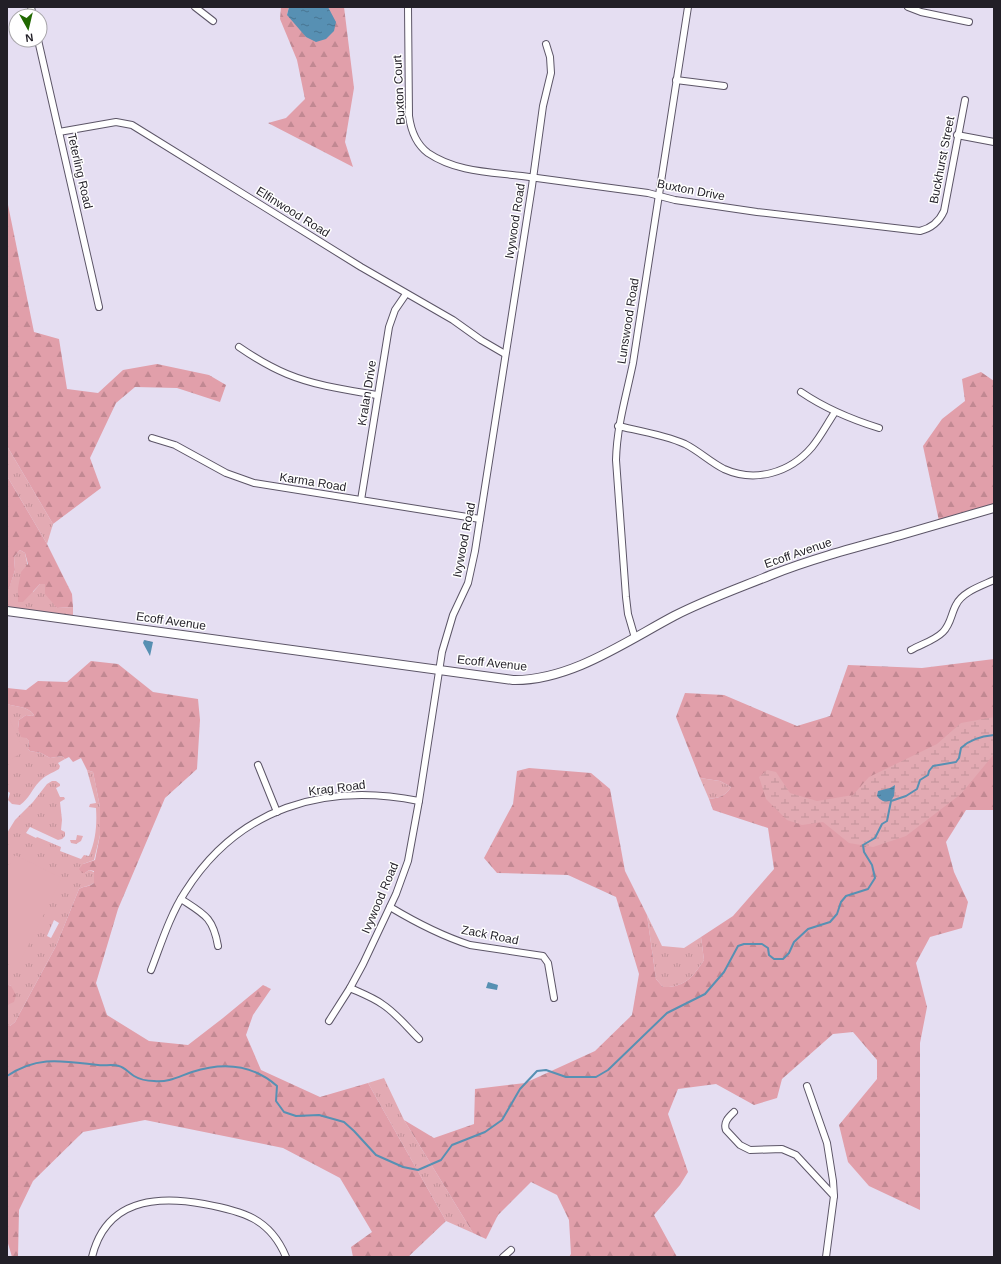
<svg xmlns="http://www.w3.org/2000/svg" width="1001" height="1264" font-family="Helvetica,sans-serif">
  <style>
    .grass { fill: url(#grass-tufts); fill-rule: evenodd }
    .forest { fill: url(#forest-firs) }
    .wetland { fill: url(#wetland-marsh) }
    .pitch { fill: #e3aab3 }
    .water { fill: url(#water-ripples) }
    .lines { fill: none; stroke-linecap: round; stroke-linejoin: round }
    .stream { stroke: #5790b3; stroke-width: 2 }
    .minor-casing { stroke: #5c5567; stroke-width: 8 }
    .tertiary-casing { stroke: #5c5567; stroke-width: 10 }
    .minor { stroke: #fff; stroke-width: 6 }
    .tertiary { stroke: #fff; stroke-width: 8 }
    .labels { text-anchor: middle; stroke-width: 3; stroke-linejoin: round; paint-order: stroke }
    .street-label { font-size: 12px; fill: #221f27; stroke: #fff }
  </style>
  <defs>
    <pattern id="grass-tufts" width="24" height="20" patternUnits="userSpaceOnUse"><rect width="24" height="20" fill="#e3aab3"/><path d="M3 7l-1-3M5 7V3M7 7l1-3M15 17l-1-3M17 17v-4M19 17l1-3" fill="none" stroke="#c2929a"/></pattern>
    <pattern id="forest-firs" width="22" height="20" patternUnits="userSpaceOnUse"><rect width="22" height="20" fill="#e19faa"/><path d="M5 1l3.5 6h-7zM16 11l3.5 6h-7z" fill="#c18892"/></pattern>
    <pattern id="wetland-marsh" width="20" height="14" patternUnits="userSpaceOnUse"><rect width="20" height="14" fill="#e3aab3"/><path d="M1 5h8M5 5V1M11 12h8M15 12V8" fill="none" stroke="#c2929a"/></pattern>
    <pattern id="water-ripples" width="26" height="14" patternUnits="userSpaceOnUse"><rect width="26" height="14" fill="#5790b3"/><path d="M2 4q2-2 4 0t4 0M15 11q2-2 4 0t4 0" fill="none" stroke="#487592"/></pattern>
  </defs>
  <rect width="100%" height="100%" fill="#e5def2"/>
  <g class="grass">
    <polygon points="7,446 53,524 47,544 7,476"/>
    <polygon points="20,550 25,553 33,592 40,584 45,584 57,608 73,607 73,617 7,608 7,589 9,588 15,570 14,557"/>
    <path d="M 7,704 C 16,707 28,706 34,715 L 32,716 L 26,715 L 19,720 L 18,729 L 29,741 L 28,749 L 30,751 L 41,753 L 50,758 L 62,756 L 65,759 L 58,763 L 60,766 L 59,769 C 52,773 44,776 39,782 C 32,789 29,799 20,805 L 12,804 L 8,800 L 10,793 L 7,791 Z"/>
    <path d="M 87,770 L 93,772 L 100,807 L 100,835 L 94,860 L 83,864 L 85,873 L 89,870 L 94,872 L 94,883 C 88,887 84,886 79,889 L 56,946 L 15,1022 L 10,1026 L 7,1026 L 7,1005 L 8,1005 L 11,986 L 7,984 L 7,833 L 15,820 L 33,802 L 47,784 L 52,781 L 56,781 L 60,784 L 60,786 L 56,788 L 60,797 L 64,797 L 65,799 L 60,802 L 62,820 L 61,830 L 65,832 L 65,836 L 62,839 L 58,840 L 30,827 L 26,833 L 36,838 L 37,837 L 61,847 L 60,851 L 81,859 L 84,855 L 89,856 C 96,840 97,824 96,808 L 89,807 L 90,804 L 96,803 ZM 54,920 L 59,923 L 51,938 L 47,936 Z"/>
    <path d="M 700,778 L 720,781 L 731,787 C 726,796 718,798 709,799 Z"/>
    <polygon points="77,835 83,836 81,841 76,844 71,843 70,840 76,840"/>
    <path d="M 647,915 L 662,946 L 684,948 L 701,937 L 704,960 C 693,977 684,988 663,987 L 656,979 Z"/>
    <polygon points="384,1078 404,1120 473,1233 446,1221 368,1083"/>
  </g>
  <g class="forest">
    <polygon points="281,7 289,7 287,15 330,12 328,7 344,7 354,88 345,142 353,167 268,123 286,118 305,99 297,60 280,19"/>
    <polygon points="7,200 34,332 59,339 67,389 98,393 123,370 157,364 209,375 226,385 220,402 177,388 135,387 116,403 90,458 101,488 53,524 7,446"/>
    <polygon points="981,372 994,381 994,505 939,521 923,446 942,419 965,401 962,379"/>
    <polygon points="7,476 47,544 72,594 73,607 57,608 45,594 45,584 40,584 23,602 18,602 18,588 21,572 28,564 25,553 20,550 14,557 15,570 9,589 7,589"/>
    <path d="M 994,659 L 994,810 L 966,810 L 946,842 L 954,872 L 968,902 L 962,928 L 930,937 L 916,963 L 927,1007 L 920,1043 L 920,1210 L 869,1186 L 848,1162 L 839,1125 L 877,1079 L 877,1060 L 853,1032 L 833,1034 L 782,1079 L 777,1098 L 754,1105 L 716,1084 L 678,1089 L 668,1114 L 688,1172 L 680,1185 L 654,1215 L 677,1257 L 569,1257 L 571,1254 L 569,1220 L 557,1195 L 531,1182 L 498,1215 L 486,1239 L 473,1233 L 404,1120 L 434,1138 L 474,1124 L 475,1089 L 525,1083 L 595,1051 L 632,1015 L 639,974 L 616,897 L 568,875 L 497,873 L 484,858 L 513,804 L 517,771 L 529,768 L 591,773 L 610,789 L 625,871 L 647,915 L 656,979 L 663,987 C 684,988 693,977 704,960 L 701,937 L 733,916 L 774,869 L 768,828 L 713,810 L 709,799 C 718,798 726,796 731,787 L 720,781 L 700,778 L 676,717 L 685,693 L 724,695 L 797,726 L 830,716 L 848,665 L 922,668 Z"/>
    <path d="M 91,661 L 118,664 L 153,692 L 198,699 L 200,720 L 197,769 L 165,798 L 118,909 L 96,983 L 107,1015 L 149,1041 L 188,1045 L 223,1018 L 263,985 L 271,989 L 253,1015 L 246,1035 L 261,1070 L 320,1097 L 368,1083 L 446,1221 L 408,1257 L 353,1257 L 351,1247 L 372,1232 L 340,1178 L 283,1148 L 145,1120 L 83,1132 L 33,1181 L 19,1210 L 18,1257 L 12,1257 L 7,1240 L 7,1025 L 10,1026 L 15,1022 L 56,946 L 79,889 C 84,886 89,887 94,883 L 94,871 L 89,870 L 85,873 L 82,873 L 79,869 L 83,864 L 95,860 L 100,835 L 100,807 L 93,772 L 87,770 L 81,758 L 73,762 L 69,757 L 65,759 L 62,756 L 50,758 L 41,753 L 30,751 L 28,749 L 29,741 L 26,738 L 21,737 L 18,729 L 19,720 L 26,715 L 32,716 L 34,715 C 28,706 16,707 7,704 L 7,688 L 26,690 L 38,681 L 67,682 Z"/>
    <polygon points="7,984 11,986 16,995 14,1002 7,1005"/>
  </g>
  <polygon class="wetland" points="994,717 994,754 961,794 906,836 873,847 849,843 823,822 802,825 787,820 766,799 759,777 767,770 776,772 790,793 817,801 853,795 869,777 937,744 961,723"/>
  <g class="pitch">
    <polygon points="7,714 22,746 22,753 7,761"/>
    <polygon points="15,855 62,878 19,964 7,958 7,870"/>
  </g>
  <g class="water">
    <polygon points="289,7 328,7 336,22 334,31 326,39 316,42 306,37 287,15"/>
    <polygon points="144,640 153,642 150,656 143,643"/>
    <path d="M 895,785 L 894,796 L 891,801 C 885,802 882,802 877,796 L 878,791 L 890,788 Z"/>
    <polygon points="488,982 498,985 497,990 486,988"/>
  </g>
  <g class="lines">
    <path class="stream" d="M 7,1076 C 38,1055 63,1061 98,1065 C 104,1066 113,1064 119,1066 C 124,1067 129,1073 134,1076 C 139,1079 148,1081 154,1081 C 168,1083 180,1076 192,1072 C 223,1062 252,1064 277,1086 L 276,1101 L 284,1112 L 296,1116 L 319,1115 L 344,1122 L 354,1131 L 376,1155 L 403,1167 L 418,1170 L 441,1160 L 452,1145 L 485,1132 L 502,1120 L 520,1089 L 537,1071 L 546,1070 L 566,1077 L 596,1077 L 608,1070 L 667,1013 L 705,994 L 724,972 L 738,946 L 744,944 L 762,944 L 768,948 L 769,955 L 774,959 L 783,959 L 789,953 L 794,942 L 808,929 L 830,922 L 837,914 L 841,902 L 846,896 L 868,889 L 875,878 L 872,865 L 864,852 L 863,845 L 875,838 L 882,824 L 887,821 L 891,801 L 906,796 L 917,789 L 920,780 L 928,775 L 929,771 L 933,766 L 956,762 L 959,758 L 961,748 C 969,740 983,736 994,735"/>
    <g class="minor-casing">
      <g id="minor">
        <polyline points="31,7 33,16"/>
        <polyline points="195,7 213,21"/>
        <path d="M 408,7 L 409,116 C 411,131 416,144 428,153 C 456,172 490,172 522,176 C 564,182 606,187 648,193 L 675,200 L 757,212 L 920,231 C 932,228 939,222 944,211 L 965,100"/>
        <polyline points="908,7 921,12 969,22"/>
        <polyline points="38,40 99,307"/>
        <polyline points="676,80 724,86"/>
        <polyline points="59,132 116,122 132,125 361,267 453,320 481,340 505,354"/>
        <polyline points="957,135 994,142"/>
        <path d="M 239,347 C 255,358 270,367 287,374 C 316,386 347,390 377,395"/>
        <path d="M 801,392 C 826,409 850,419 879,428"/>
        <path d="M 618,426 C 640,431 665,435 685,444 C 699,451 710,462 724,469 C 755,483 790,473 812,447 C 821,436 827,424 835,412"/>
        <polyline points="152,438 175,445 226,473 254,483 480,519"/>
        <polyline points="361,500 389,327 395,310 406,294"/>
        <path d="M 635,638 L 628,614 L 626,597 L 616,460 C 617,425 626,397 633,363 L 688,7"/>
        <path d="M 911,650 C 921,644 934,641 943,632 C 951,624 951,614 956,605 C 962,592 981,586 994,580"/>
        <polyline points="258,765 277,812"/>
        <path d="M 181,899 C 204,914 213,917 218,946"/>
        <path d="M 390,907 C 415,922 442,936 470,945 L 543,956 L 548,963 L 554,998"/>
        <path d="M 151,970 C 161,944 170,915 185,892 C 238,808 324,782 419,801"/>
        <path d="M 350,988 C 361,993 372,997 382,1004 C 396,1013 407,1027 419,1039"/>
        <polyline points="329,1021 350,988 363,964 396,894 408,861 419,801 442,652 453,615 468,583 475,551 532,186 543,106 551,73 550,57 546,44"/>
        <polyline points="807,1086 827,1143 833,1181 834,1196"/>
        <path d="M 734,1112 C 729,1117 723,1122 726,1130 L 740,1145 L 750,1150 L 782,1149 L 796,1155 L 834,1196 L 826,1257"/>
        <path d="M 92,1257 C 106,1200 155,1195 204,1204 C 242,1211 270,1218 286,1257"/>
        <polyline points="503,1257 511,1250"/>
      </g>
    </g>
    <g class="tertiary-casing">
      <path id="tertiary" d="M 7,611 L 513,680 C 570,681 625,642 674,616 C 705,600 739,588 771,575 C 814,558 857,547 901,535 C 932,526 963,517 994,508"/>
    </g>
    <use href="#minor" class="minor"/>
    <use href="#tertiary" class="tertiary"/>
  </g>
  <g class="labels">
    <g class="street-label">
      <text transform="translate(399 90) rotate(-93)" y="4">Buxton Court</text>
      <text transform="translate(942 160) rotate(-79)" y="4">Buckhurst Street</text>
      <text transform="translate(80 171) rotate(77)" y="4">Teterling Road</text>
      <text transform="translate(691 190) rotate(11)" y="4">Buxton Drive</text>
      <text transform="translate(293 212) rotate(32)" y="4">Elfinwood Road</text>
      <text transform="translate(515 221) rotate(-81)" y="4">Ivywood Road</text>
      <text transform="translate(628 321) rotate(-81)" y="4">Lunswood Road</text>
      <text transform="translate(367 393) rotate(-81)" y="4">Kralan Drive</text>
      <text transform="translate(313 482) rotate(9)" y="4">Karma Road</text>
      <text transform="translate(464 540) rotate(-79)" y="4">Ivywood Road</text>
      <text transform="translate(798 553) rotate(-19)" y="4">Ecoff Avenue</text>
      <text transform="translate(171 621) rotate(8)" y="4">Ecoff Avenue</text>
      <text transform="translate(492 663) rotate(6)" y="4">Ecoff Avenue</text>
      <text transform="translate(337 788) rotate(-7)" y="4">Krag Road</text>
      <text transform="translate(380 898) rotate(-67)" y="4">Ivywood Road</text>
      <text transform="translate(490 935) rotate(11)" y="4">Zack Road</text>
    </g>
  </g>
  <rect width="1001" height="1264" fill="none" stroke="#221f27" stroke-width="16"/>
  <g transform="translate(28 28) rotate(172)"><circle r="19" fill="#ffffff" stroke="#a7a5a9"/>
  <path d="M0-3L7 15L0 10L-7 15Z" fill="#206800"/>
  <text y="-6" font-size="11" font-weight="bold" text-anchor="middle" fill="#221f27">N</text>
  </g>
</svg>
